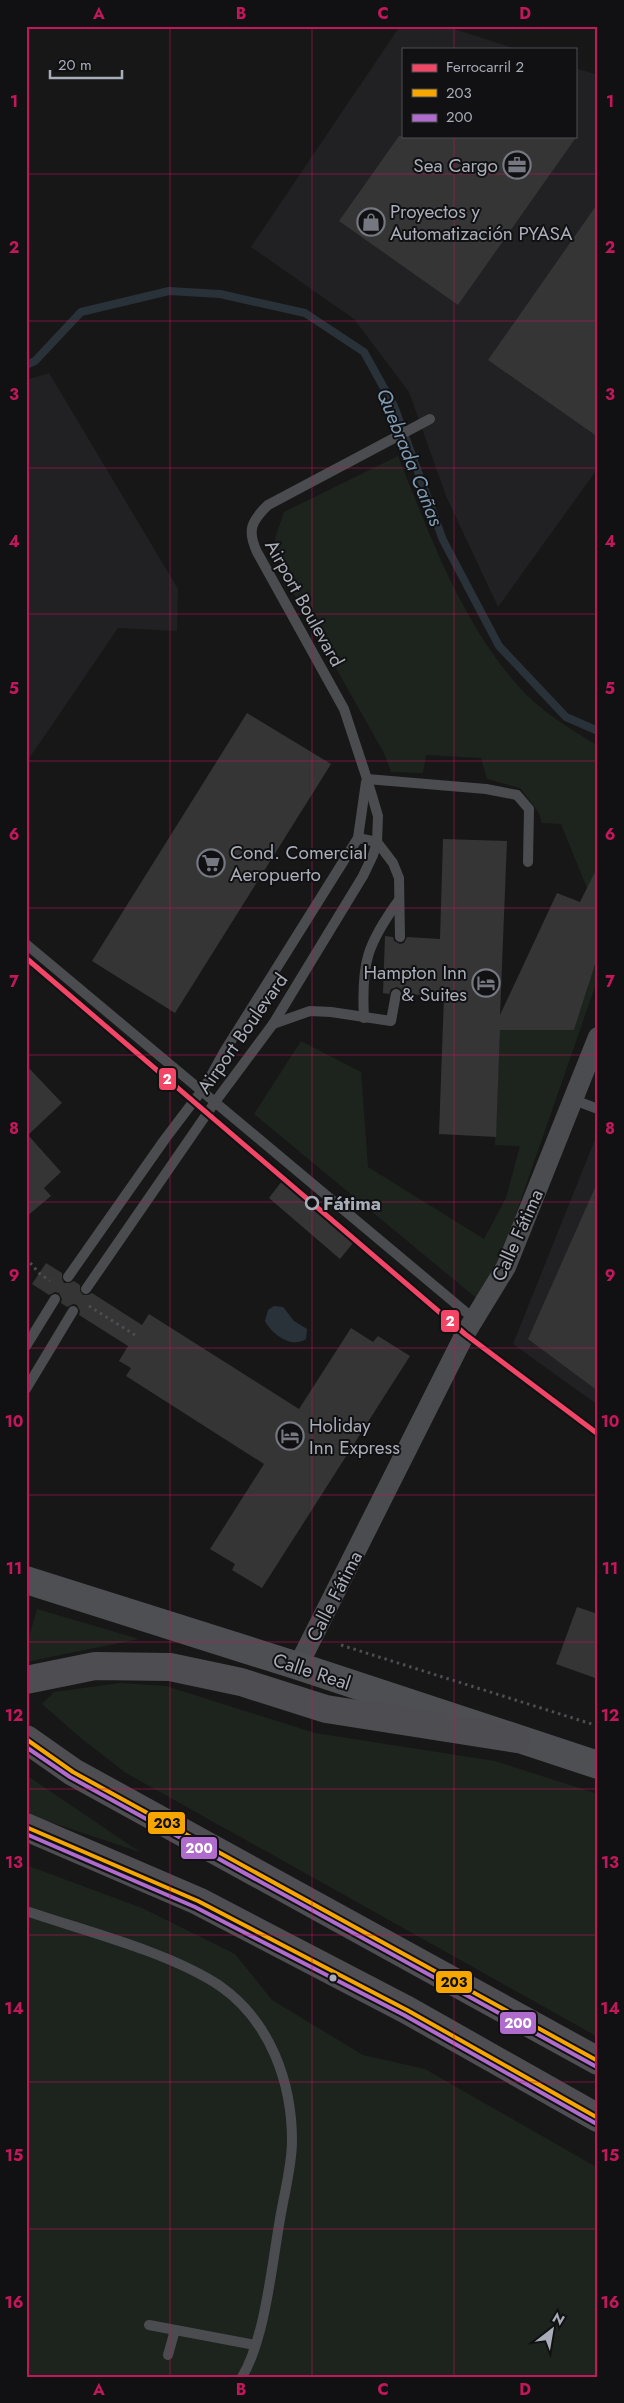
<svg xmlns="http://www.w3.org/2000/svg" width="624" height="2403" font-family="Jost,sans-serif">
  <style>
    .built { fill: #212123 }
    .green { fill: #1d241e }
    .water { fill: #2a3239 }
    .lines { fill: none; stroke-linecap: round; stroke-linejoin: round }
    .stream { stroke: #2a3239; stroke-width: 8 }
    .building { fill: #353536 }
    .path { stroke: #4d4e52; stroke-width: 3; stroke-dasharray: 2.5 4; stroke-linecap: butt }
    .service { stroke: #4b4c50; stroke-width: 10 }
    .minor { stroke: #4b4c50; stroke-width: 20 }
    .primary { stroke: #4d4f52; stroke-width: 28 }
    .trunk { stroke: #4e4e52; stroke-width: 28 }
    .bus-1-casing { stroke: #111113; stroke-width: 8 }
    .bus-2-casing { stroke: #111113; stroke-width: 8 }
    .bus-1 { stroke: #f7a600; stroke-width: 4 }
    .bus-2 { stroke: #b06ccc; stroke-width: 4 }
    .rail-1-casing { stroke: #111113; stroke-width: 9 }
    .rail-1 { stroke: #f34667; stroke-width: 5 }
    .grid { fill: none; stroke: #c2185b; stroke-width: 1; stroke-opacity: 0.55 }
    .stop-dot { fill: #111113; stroke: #a8adb8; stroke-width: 2.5 }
    .bus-dot { fill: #a8adb8; stroke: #111113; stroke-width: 2 }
    .labels { text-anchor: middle; stroke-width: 4; stroke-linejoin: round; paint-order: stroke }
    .poi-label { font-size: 19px; fill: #a8adb8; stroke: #111113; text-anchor: start }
    .street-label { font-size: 19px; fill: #a8adb8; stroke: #111113 }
    .stop-label { font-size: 19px; font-weight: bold; fill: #a8adb8; stroke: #111113; text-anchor: start }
    .water-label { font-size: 20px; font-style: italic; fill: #7f9bb3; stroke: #111113 }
    .line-badge { stroke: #111113; stroke-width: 2 }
    .badge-label { font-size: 14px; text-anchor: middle; font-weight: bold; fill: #fff }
    .pale-badge-label { font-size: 14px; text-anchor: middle; font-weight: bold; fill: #111 }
    .neatline { fill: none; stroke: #c2185b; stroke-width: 2 }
    .grid-label { font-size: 16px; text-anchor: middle; font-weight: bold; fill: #c2185b }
  </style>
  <rect width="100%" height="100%" fill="#171717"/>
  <g class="built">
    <polygon points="400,26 445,26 516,49 403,49 403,136 575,136 575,68 598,75 598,468 498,607 446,496 409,392 354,319 251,247"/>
    <polygon points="49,373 178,589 177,631 118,628 26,763 26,380"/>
    <polygon points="598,1132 598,1405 513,1344"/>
  </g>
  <g class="green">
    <path d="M 398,456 C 430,536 461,621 519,687 C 540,711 571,729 598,746 L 598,893 L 587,888 L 561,824 L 542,823 L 539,813 L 520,788 L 487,779 L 481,758 L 426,755 L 423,773 L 391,772 L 384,753 L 281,571 L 275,538 L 284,512 Z"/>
    <polygon points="598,955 598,978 500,1260 481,1302 254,1114 301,1041 361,1072 368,1167 484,1239 506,1198 520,1146 495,1145 500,1030 574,1030"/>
    <polygon points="37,1609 139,1639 26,1662 26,1648"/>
    <polygon points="120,1683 166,1686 315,1733 495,1761 598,1794 598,2037 126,1773 82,1739 42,1704 54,1692"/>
    <polygon points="26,1775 140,1852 26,1814"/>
    <polygon points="26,1865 142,1908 235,1954 272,2000 363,2055 425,2069 598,2168 598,2377 26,2377"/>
  </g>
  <path class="water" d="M 274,1306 L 283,1307 L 294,1321 L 307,1329 L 306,1339 C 291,1349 272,1334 265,1321 L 268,1310 Z"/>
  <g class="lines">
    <polyline class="stream" points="26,365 35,361 81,312 169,291 220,294 305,313 364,352 394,406 443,540 499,646 566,717 598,731"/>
  </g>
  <g class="building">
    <polygon points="399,136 577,136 458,305 339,221"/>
    <polygon points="598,203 598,437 488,360"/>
    <polygon points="247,713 331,764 175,1013 92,961"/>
    <polygon points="443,839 507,841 500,1015 557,893 580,902 598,866 598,955 574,1030 500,1030 496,1137 439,1134 444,996 403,994 401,989 397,987 391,989 389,994 383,993 385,936 393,937 394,941 400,944 404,943 407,937 440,939"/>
    <polygon points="26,1065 62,1103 28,1135 61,1172 44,1188 51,1196 26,1217"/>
    <polygon points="282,1181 353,1243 340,1259 269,1198"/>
    <polygon points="598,1181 598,1391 528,1339"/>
    <polygon points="46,1263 62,1273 62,1279 64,1283 70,1283 74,1281 80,1285 80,1291 83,1295 88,1295 92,1293 142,1325 149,1314 299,1409 351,1328 373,1342 378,1336 410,1356 262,1588 232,1570 235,1564 210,1549 264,1464 126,1376 131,1368 119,1361 128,1346 79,1315 80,1311 77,1305 73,1304 67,1307 61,1303 62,1299 59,1293 55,1292 49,1295 32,1284"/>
    <polygon points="577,1607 598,1614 598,1679 556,1664"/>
  </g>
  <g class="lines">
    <g class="path">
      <polyline points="26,1258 39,1273 50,1281"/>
      <polyline points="89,1306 135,1335"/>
      <polyline points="341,1645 598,1726"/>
    </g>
    <g class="service">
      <polyline points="367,779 486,789 517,795 529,809 528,862"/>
      <polyline points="358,838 377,842 393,863 399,878 400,937"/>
      <polyline points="26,944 474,1319"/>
      <path d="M 364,1018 C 361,963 367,944 399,900"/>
      <polyline points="273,1024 310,1011 331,1012 391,1021 396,994"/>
      <polyline points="574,1100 598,1109"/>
      <polyline points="68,1277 165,1139 206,1085 224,1052 358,838 366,782"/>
      <path d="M 86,1289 L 215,1102 L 273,1024 L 363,876 L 373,855 L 377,842 L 378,816 L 367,779 L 344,709 L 257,552 C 247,531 251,521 268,505 L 430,419"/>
      <polyline points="26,1346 55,1299"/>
      <polyline points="26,1389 73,1311"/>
      <path d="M 26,1911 C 85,1931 169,1952 220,1986 C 270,2021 292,2082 292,2141 C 292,2166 284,2194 280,2219 C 272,2264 265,2339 242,2377"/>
      <polyline points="149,2325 255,2345"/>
      <polyline points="168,2355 175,2330"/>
    </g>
    <polyline class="minor" points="298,1666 465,1334 506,1267 598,1037"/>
    <polyline class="primary" points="26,1580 298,1666 598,1765"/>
    <g class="trunk">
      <polyline points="26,1680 95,1666 170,1667 241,1682 326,1709 517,1739"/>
      <polyline points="26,1739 73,1772 598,2061"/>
      <polyline points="26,1827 198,1901 407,2010 598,2118"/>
    </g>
    <g class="bus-1-casing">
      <g id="bus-1">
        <polyline points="26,1739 73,1772 598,2061"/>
        <polyline points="26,1827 198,1901 407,2010 598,2118"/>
      </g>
    </g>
    <g class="bus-2-casing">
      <g id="bus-2">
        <polyline points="26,1747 70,1777 595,2066"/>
        <polyline points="26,1834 195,1907 404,2015 595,2123"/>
      </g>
    </g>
    <use href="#bus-1" class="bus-1"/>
    <use href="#bus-2" class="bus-2"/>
    <g class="rail-1-casing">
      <polyline id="rail-1" points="26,958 465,1334 598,1434"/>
    </g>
    <use href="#rail-1" class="rail-1"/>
  </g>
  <path class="grid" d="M 170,26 L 170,2377M 312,26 L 312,2377M 454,26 L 454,49M 454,136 L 454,2377M 26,174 L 598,174M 26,321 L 598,321M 26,468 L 598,468M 26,614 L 598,614M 26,761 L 598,761M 26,908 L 598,908M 26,1055 L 598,1055M 26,1202 L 598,1202M 26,1348 L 598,1348M 26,1495 L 598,1495M 26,1642 L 598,1642M 26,1789 L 598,1789M 26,1935 L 598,1935M 26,2082 L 598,2082M 26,2229 L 598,2229"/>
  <defs>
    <g id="office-ring" transform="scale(1.4375)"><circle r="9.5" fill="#111113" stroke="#757880" stroke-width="1.5"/><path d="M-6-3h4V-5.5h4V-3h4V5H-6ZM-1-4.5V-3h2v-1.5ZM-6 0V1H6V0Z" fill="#757880"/></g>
    <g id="shop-ring" transform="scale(1.4375)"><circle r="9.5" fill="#111113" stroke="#757880" stroke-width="1.5"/><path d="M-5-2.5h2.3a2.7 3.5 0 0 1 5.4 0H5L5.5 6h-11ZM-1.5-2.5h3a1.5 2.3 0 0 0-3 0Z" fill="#757880"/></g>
    <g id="supermarket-ring" transform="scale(1.4375)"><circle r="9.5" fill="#111113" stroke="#757880" stroke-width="1.5"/><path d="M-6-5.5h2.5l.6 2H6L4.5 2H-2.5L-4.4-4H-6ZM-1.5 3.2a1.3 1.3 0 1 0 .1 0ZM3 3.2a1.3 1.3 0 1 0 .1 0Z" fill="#757880"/></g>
    <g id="hotel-ring" transform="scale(1.4375)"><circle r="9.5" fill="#111113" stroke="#757880" stroke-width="1.5"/><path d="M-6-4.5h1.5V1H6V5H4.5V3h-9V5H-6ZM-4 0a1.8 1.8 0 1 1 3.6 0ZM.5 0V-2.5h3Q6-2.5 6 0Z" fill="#757880"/></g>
  </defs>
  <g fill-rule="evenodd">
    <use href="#office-ring" x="517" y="165"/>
    <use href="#shop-ring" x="371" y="222"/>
    <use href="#supermarket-ring" x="211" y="863"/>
    <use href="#hotel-ring" x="486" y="983"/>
    <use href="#hotel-ring" x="290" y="1436"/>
  </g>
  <circle class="stop-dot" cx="312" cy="1203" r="6"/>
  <circle class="bus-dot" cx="333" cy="1978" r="4.5"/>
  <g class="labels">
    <g class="poi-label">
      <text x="498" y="172" text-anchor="end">Sea Cargo</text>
      <text x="390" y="218">Proyectos y<tspan x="390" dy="22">Automatización PYASA</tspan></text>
      <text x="230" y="859">Cond. Comercial<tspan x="230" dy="22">Aeropuerto</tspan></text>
      <text x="467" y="979" text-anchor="end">Hampton Inn<tspan x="467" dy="22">&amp; Suites</tspan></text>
      <text x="309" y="1432">Holiday<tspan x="309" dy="22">Inn Express</tspan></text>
    </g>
    <g class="street-label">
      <text transform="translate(305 603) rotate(61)" y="7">Airport Boulevard</text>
      <text transform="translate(242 1033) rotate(-55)" y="7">Airport Boulevard</text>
      <text transform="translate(517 1235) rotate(-66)" y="7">Calle Fátima</text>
      <text transform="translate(334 1596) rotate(-63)" y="7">Calle Fátima</text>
      <text transform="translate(312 1671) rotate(18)" y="7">Calle Real</text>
    </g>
    <g class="stop-label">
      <text x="323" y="1210">Fátima</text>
    </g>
    <g class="water-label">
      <text transform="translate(410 457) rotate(68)" y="7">Quebrada Cañas</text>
    </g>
  </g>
  <g class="line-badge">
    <rect x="158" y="1067" width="19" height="24" rx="5" fill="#f34667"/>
    <rect x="440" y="1309" width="20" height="24" rx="5" fill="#f34667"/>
    <rect x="147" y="1811" width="39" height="24" rx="5" fill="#f7a600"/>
    <rect x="180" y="1836" width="38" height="24" rx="5" fill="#b06ccc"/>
    <rect x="435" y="1970" width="38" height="24" rx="5" fill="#f7a600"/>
    <rect x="499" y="2011" width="38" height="24" rx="5" fill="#b06ccc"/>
  </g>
  <g class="badge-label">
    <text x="167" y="1084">2</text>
    <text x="450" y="1326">2</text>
    <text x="199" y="1853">200</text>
    <text x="518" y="2028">200</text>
  </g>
  <g class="pale-badge-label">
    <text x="167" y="1828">203</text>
    <text x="454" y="1987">203</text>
  </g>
  <rect width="624" height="2403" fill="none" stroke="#111113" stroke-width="55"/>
  <rect x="402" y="48" width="175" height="90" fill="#111113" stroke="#4d4f55"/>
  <rect x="412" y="64" width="25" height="8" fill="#f34667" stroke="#4d4f55"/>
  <text x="446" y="72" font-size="15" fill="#a8adb8">Ferrocarril 2</text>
  <rect x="412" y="89" width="25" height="8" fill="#f7a600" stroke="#4d4f55"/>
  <text x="446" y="98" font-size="15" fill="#a8adb8">203</text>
  <rect x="412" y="114" width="25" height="8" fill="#b06ccc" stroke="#4d4f55"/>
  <text x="446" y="122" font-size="15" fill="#a8adb8">200</text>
  <g transform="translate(552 2330) rotate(31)" stroke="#111113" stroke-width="4" paint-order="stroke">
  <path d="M0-4L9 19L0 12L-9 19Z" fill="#a8adb8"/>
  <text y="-8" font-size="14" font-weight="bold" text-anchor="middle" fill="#a8adb8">N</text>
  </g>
  <path d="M50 70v8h72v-8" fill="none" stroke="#a8adb8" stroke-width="2.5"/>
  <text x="58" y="70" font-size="15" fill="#a8adb8" stroke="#111113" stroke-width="4" paint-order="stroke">20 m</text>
  <rect x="28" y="28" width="568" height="2348" class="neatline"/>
  <g class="grid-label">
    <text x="99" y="19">A</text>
    <text x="241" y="19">B</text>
    <text x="383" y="19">C</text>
    <text x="525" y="19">D</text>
    <text x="14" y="107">1</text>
    <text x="610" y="107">1</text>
    <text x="14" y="253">2</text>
    <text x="610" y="253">2</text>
    <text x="14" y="400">3</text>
    <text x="610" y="400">3</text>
    <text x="14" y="547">4</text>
    <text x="610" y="547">4</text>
    <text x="14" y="694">5</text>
    <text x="610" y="694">5</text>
    <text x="14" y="840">6</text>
    <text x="610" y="840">6</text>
    <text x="14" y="987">7</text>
    <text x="610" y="987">7</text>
    <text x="14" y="1134">8</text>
    <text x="610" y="1134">8</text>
    <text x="14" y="1281">9</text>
    <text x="610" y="1281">9</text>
    <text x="14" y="1427">10</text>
    <text x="610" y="1427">10</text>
    <text x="14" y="1574">11</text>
    <text x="610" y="1574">11</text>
    <text x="14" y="1721">12</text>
    <text x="610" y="1721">12</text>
    <text x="14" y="1868">13</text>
    <text x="610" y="1868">13</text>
    <text x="14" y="2014">14</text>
    <text x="610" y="2014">14</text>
    <text x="14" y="2161">15</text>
    <text x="610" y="2161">15</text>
    <text x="14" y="2308">16</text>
    <text x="610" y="2308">16</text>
    <text x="99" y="2395">A</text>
    <text x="241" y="2395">B</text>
    <text x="383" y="2395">C</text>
    <text x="525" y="2395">D</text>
  </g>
</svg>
